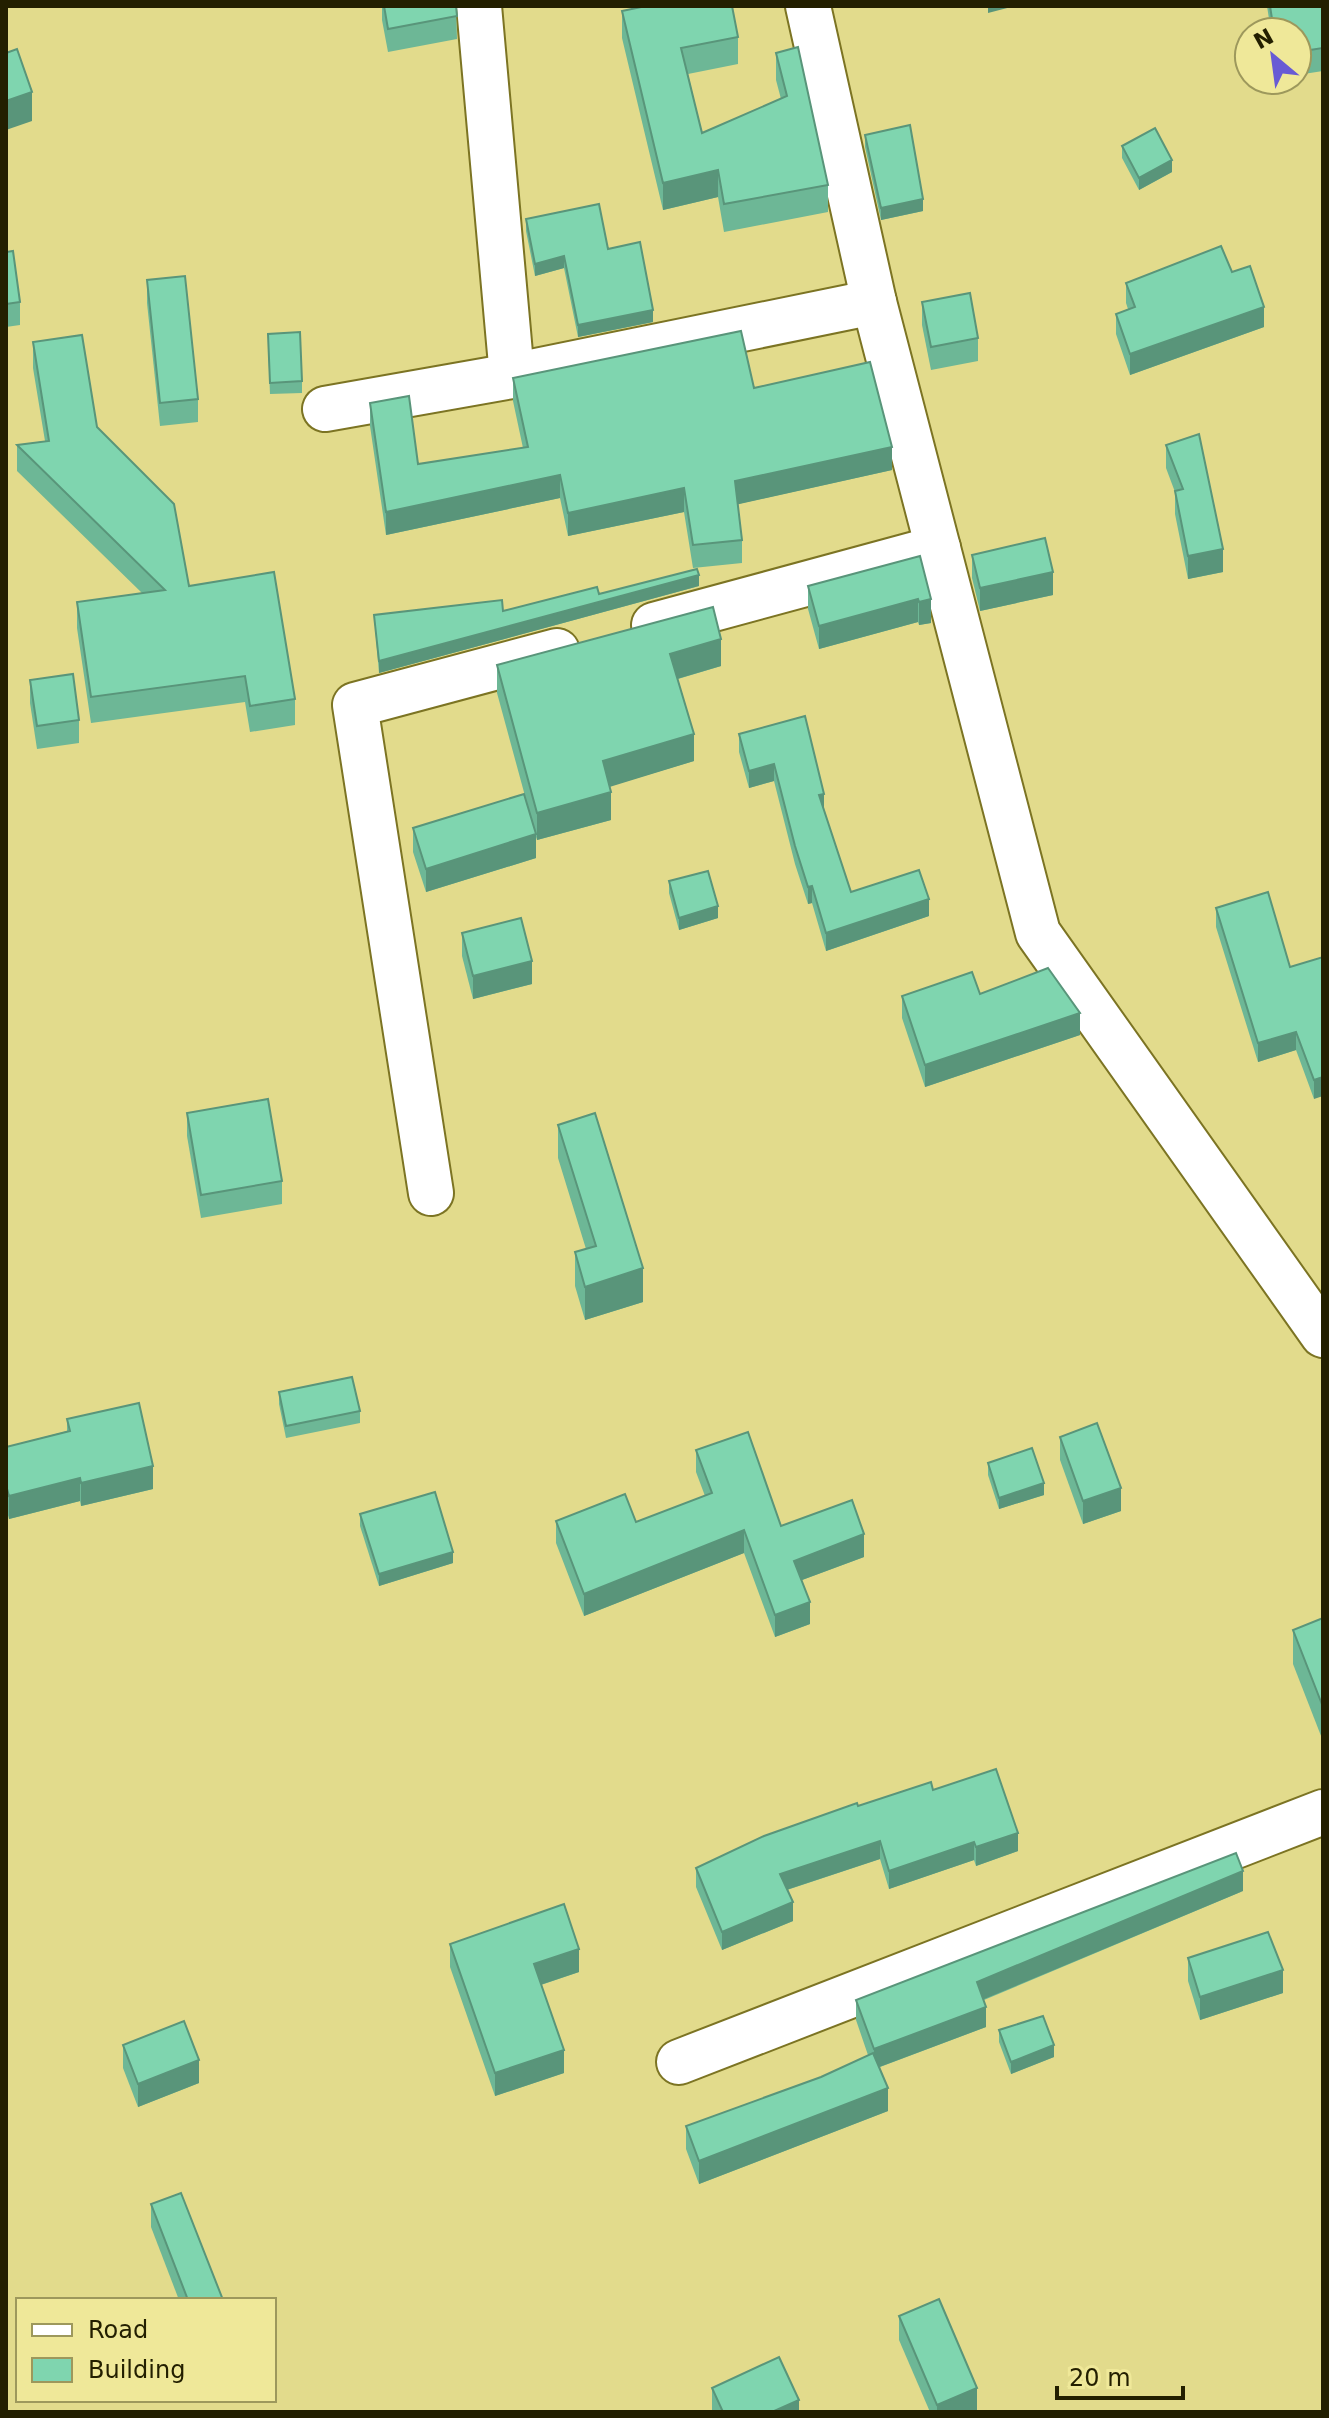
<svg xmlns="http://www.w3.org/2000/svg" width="1329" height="2418" font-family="'DejaVu Sans',sans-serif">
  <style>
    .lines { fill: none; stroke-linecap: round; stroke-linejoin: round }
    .minor-casing { stroke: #7c7423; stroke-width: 48 }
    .minor { stroke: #fff; stroke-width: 44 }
    .wall { fill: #6db796 }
    .shaded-wall { fill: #59957a }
    .building { fill: #7fd5af; stroke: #59957a; stroke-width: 2 }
  </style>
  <rect width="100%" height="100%" fill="#e2db8c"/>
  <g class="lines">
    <g class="minor-casing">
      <g id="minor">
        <polyline points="479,6 512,376"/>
        <polyline points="808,6 874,302 1038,933 1323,1335"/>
        <polyline points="325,409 512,376 874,302"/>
        <polyline points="654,625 938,548"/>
        <polyline points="431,1193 355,705 557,651"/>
        <polyline points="679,2062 1323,1812"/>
      </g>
    </g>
    <use href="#minor" class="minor"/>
  </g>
  <g class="wall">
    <polygon points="382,6 456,6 457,39 388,52 382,20"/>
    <polygon points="1267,6 1323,6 1323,71 1297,75 1297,32 1271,32"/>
    <polygon points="622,11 738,37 738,64 688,74 702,133 781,99 776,80 776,53 828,185 828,212 724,232 718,197 663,210 622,38"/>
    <polygon points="865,135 923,211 881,220 865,147"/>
    <polygon points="1122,146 1172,172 1139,190 1122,158"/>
    <polygon points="526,219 608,249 653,322 578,337 564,268 535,276 526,231"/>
    <polygon points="6,252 20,302 20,325 6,327"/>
    <polygon points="1232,272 1264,327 1130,375 1116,334 1116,314 1128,309 1126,303 1126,283"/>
    <polygon points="147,280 198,399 198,422 160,426 147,303"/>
    <polygon points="922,302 978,338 978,361 931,370 922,325"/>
    <polygon points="33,342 97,427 189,586 295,699 295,725 250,732 245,702 91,723 77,628 77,602 142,593 17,471 17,445 45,441 33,368"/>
    <polygon points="268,346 302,381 302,393 270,394"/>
    <polygon points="513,378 754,388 892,470 738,504 742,540 742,563 693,568 684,512 568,536 560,498 386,535 370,426 370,403 418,464 523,448 513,401"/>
    <polygon points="1166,445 1223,572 1188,579 1175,514 1175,492 1166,468"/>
    <polygon points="972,555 1053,595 980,611 972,578"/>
    <polygon points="920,556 931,623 919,625 918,622 819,649 808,609 808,586"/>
    <polygon points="699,586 379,673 374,615 503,611 599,594"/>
    <polygon points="497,665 721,666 678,679 694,761 610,786 611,820 537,840 536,837 536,858 426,892 413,852 413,828 531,818 497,693"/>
    <polygon points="30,680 79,720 79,743 37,749 30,703"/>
    <polygon points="739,734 824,810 851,892 929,916 826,951 812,903 808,904 795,864 774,781 749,788 739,752"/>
    <polygon points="669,881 718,918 679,930 669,893"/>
    <polygon points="1216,908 1290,967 1323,957 1314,1099 1296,1050 1258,1062 1216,927"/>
    <polygon points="462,933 532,984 473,999 462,956"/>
    <polygon points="980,994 1080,1035 925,1087 902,1018 902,996"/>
    <polygon points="187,1113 282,1181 282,1204 201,1218 187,1136"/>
    <polygon points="558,1125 643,1302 585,1320 575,1286 575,1252 586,1249 558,1158"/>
    <polygon points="279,1392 360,1411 360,1423 286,1438 279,1404"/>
    <polygon points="67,1419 153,1489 81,1506 80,1501 9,1519 6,1508 6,1447 67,1431"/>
    <polygon points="1060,1437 1121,1511 1083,1524 1060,1460"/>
    <polygon points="696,1450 781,1526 864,1557 802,1580 810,1624 775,1637 744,1553 584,1616 556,1543 556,1521 636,1522 705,1496 696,1472"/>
    <polygon points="988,1463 1044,1495 999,1509 988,1475"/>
    <polygon points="360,1514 453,1563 379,1586 360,1526"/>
    <polygon points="1323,1618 1323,1741 1293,1664 1293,1630"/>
    <polygon points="933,1790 1018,1851 976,1866 974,1860 889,1889 880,1859 787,1890 793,1921 722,1950 696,1887 696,1868 858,1806"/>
    <polygon points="1243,1891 984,2000 986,2027 880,2067 888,2111 699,2184 686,2149 686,2126 821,2077 868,2055 856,2020 856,2000"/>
    <polygon points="450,1944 579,1972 541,1985 564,2073 495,2096 450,1967"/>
    <polygon points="1188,1958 1283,1993 1200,2020 1188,1981"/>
    <polygon points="999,2030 1054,2057 1011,2074 999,2042"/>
    <polygon points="123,2045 199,2083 138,2107 123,2068"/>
    <polygon points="151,2204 223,2300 179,2300 151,2227"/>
    <polygon points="899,2316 977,2411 930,2412 899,2340"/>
    <polygon points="712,2388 799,2412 712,2412"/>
  </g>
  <g class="shaded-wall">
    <polygon points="988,6 1015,6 988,13"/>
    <polygon points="32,92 32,121 6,130 6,101"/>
    <polygon points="1172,160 1172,172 1139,190 1139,178"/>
    <polygon points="718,170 718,197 663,210 663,183"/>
    <polygon points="923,199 923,211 881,220 881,208"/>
    <polygon points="564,256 564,268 535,276 535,264"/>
    <polygon points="1264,307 1264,327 1130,375 1130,354"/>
    <polygon points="653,310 653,322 578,337 578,325"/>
    <polygon points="892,447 892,470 735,505 735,481"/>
    <polygon points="560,475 560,498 386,535 386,512"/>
    <polygon points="684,488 684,512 568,536 568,513"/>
    <polygon points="1223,549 1223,572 1188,579 1188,556"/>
    <polygon points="1053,572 1053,595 980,611 980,588"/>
    <polygon points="699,575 699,586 379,673 379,661"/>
    <polygon points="918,599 918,622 819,649 819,626"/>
    <polygon points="931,599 931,623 919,625 919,602"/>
    <polygon points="721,639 721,666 670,681 670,654"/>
    <polygon points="694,734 694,761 603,789 603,761"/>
    <polygon points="774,764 774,781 749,788 749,771"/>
    <polygon points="611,792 611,820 537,840 537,813"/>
    <polygon points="824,794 824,811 819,795"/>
    <polygon points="536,834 536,858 426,892 426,869"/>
    <polygon points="812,886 812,903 808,904 808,887"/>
    <polygon points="929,899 929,916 826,951 826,933"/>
    <polygon points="718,906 718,918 679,930 679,918"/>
    <polygon points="532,961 532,984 473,999 473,976"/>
    <polygon points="1080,1013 1080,1035 925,1087 925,1065"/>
    <polygon points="1296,1032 1296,1050 1258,1062 1258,1043"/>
    <polygon points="1323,1077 1323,1096 1314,1099 1314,1080"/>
    <polygon points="643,1268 643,1302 585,1320 585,1287"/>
    <polygon points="153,1466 153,1489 81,1506 81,1483"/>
    <polygon points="80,1478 80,1501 9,1519 9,1496"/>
    <polygon points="1044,1483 1044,1495 999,1509 999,1498"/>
    <polygon points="1121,1488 1121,1511 1083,1524 1083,1501"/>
    <polygon points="744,1530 744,1553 584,1616 584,1594"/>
    <polygon points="864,1534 864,1557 794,1583 794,1561"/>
    <polygon points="453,1552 453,1563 379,1586 379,1574"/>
    <polygon points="810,1602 810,1624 775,1637 775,1615"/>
    <polygon points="1018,1833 1018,1851 976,1866 976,1847"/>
    <polygon points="880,1841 880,1859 780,1892 780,1874"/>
    <polygon points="974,1842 974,1860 889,1889 889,1871"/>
    <polygon points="1243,1871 1243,1891 977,2002 977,1982"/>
    <polygon points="793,1902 793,1921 722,1950 722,1932"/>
    <polygon points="579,1949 579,1972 534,1987 534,1964"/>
    <polygon points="1283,1970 1283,1993 1200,2020 1200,1997"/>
    <polygon points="986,2007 986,2027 874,2069 874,2049"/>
    <polygon points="1054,2045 1054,2057 1011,2074 1011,2062"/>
    <polygon points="564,2050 564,2073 495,2096 495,2073"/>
    <polygon points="199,2060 199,2083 138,2107 138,2084"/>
    <polygon points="888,2088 888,2111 699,2184 699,2161"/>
    <polygon points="977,2388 977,2411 937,2412 937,2405"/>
    <polygon points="799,2400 799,2412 772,2412"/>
  </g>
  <g class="building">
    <polygon points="384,6 456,6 457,16 388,29"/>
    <polygon points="646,6 732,6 738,37 681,48 702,133 787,96 776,53 798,47 828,185 724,204 718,170 663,183 622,11"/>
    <polygon points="1270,6 1323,6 1323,48 1297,52 1297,32 1274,32"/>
    <polygon points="17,49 32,92 6,101 6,53"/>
    <polygon points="910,125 923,199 881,208 865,135"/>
    <polygon points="1155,128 1172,160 1139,178 1122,146"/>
    <polygon points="599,204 608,249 640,242 653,310 578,325 564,256 535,264 526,219"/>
    <polygon points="1221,246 1232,272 1250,266 1264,307 1130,354 1116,314 1135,307 1126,283"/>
    <polygon points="13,251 20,302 6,304 6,252"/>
    <polygon points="185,276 198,399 160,403 147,280"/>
    <polygon points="970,293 978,338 931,347 922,302"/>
    <polygon points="741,331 754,388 870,362 892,447 735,481 742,540 693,545 684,488 568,513 560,475 386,512 370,403 409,396 418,464 528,447 513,378"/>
    <polygon points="300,332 302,381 270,383 268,334"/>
    <polygon points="82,335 97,427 174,504 189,586 274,572 295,699 250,706 245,676 91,697 77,602 165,590 17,445 49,441 33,342"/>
    <polygon points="1199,434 1223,549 1188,556 1175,491 1183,489 1166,445"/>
    <polygon points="1045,538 1053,572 980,588 972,555"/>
    <polygon points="920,556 931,599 919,602 918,599 819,626 808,586"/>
    <polygon points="697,569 699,575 379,661 374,615 502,600 503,611 597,587 599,594"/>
    <polygon points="713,607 721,639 670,654 694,734 603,761 611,792 537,813 497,665"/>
    <polygon points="73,674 79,720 37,726 30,680"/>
    <polygon points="805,716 824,794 819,795 851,892 919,870 929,899 826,933 812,886 808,887 795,846 774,764 749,771 739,734"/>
    <polygon points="524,794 536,834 426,869 413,828"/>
    <polygon points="708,871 718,906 679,918 669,881"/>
    <polygon points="1268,892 1290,967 1323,957 1323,1077 1314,1080 1296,1032 1258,1043 1216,908"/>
    <polygon points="521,918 532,961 473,976 462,933"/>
    <polygon points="1048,968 1080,1013 925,1065 902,996 972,972 980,994"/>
    <polygon points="268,1099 282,1181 201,1195 187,1113"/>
    <polygon points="595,1113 643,1268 585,1287 575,1252 596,1246 558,1125"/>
    <polygon points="352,1377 360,1411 286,1426 279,1392"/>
    <polygon points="139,1403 153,1466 81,1483 80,1478 9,1496 6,1485 6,1447 70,1431 67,1419"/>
    <polygon points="1097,1423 1121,1488 1083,1501 1060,1437"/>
    <polygon points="748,1432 781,1526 852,1500 864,1534 794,1561 810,1602 775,1615 744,1530 584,1594 556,1521 625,1494 636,1522 712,1493 696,1450"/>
    <polygon points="1032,1448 1044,1483 999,1498 988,1463"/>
    <polygon points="435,1492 453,1552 379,1574 360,1514"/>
    <polygon points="1323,1618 1323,1707 1293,1630"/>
    <polygon points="996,1769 1018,1833 976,1847 974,1842 889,1871 880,1841 780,1874 793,1902 722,1932 696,1868 764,1836 857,1803 858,1806 931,1782 933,1790"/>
    <polygon points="1236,1853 1243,1871 977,1982 986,2007 874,2049 856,2000"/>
    <polygon points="564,1904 579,1949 534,1964 564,2050 495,2073 450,1944"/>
    <polygon points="1268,1932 1283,1970 1200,1997 1188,1958"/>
    <polygon points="1043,2016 1054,2045 1011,2062 999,2030"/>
    <polygon points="184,2021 199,2060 138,2084 123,2045"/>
    <polygon points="873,2053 888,2088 699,2161 686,2126 821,2077"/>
    <polygon points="181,2193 223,2300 188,2300 151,2204"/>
    <polygon points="939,2299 977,2388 937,2405 899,2316"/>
    <polygon points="779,2357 799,2400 772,2412 723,2412 712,2388"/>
  </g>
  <rect width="1329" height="2418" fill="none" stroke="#231f00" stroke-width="16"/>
  <rect x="16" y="2298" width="260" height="104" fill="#efe899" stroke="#9d985c" stroke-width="2"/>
  <rect x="32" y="2324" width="40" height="12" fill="#ffffff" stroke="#9d985c" stroke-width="2"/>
  <text x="88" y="2338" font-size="24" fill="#231f00">Road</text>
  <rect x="32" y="2358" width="40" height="24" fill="#7fd5af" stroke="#9d985c" stroke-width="2"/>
  <text x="88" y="2378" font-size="24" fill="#231f00">Building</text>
  <g transform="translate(1273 56) rotate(331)"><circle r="38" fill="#efe899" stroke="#9d985c" stroke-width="2"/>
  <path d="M0-6L14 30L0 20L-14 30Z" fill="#685bd4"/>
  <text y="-12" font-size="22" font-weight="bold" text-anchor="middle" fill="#231f00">N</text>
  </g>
  <path d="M1057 2386v12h126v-12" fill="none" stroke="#231f00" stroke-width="4"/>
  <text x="1069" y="2386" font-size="24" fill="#231f00" stroke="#efe899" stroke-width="6" paint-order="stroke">20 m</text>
</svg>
